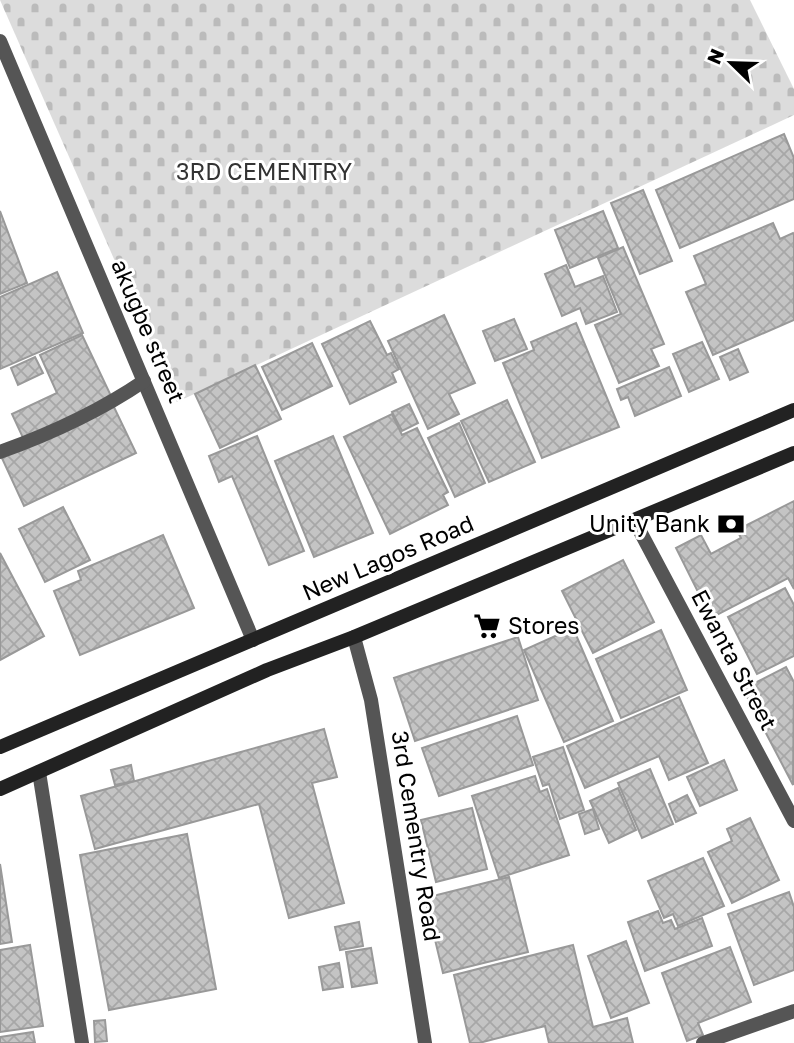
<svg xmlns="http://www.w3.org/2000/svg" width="794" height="1043" font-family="'Golos Text',sans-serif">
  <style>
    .cemetery { fill: url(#cemetery-stones) }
    .building { fill: url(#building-cross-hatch); stroke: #999; stroke-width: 2 }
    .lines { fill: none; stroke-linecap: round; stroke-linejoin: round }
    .street { stroke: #555; stroke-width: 14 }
    .secondary { stroke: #222; stroke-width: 14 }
    .labels { text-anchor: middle; stroke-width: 6; stroke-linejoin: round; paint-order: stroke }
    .park-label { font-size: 23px; fill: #333; stroke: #fff }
    .street-label { font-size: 23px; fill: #000; stroke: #fff }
    .poi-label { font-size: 23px; fill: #000; stroke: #fff; text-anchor: end }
  </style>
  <defs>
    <pattern id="cemetery-stones" width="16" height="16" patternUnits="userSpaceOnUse" patternTransform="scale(1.75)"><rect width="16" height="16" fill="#dcdcdc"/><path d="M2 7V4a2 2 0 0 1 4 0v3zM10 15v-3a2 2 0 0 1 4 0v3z" fill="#bbb"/></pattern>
    <pattern id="building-cross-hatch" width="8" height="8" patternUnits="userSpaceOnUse" patternTransform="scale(1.75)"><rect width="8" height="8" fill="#c4c4c4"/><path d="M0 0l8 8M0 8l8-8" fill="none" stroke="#a7a7a7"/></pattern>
  </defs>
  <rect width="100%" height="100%" fill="#fff"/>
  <polygon class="cemetery" points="0,0 750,0 794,89 794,115 177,402"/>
  <g class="building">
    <polygon points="784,134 794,158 794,199 680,248 656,190"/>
    <polygon points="643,190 672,261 640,274 611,203"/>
    <polygon points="0,211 27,283 0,294"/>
    <polygon points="603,211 618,248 570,268 555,230"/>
    <polygon points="773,223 780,239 793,233 794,235 794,320 713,355 686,292 706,284 694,256"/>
    <polygon points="623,247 664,344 651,349 659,366 619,383 595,325 621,314 598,258"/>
    <polygon points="566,265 575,287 603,276 617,312 586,324 580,308 562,316 545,274"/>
    <polygon points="57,272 83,333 0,369 0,297"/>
    <polygon points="444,315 475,383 449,394 459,414 428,429 388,341"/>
    <polygon points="514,319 527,349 495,361 483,331"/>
    <polygon points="370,321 387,355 391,353 399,369 392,373 396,382 350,404 322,344"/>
    <polygon points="576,323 619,427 542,458 503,363 534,350 531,342"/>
    <polygon points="82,335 112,398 24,440 12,414 57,393 40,355"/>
    <polygon points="702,342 719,379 689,392 673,354"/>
    <polygon points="312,343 332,386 282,410 262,367"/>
    <polygon points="738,349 748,372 730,380 720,357"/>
    <polygon points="35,357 43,373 18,385 11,368"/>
    <polygon points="255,365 281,419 220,448 195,394"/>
    <polygon points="669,367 681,396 635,416 628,397 621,400 617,389"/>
    <polygon points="507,400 535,462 489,482 461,421"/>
    <polygon points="112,403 136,453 24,506 1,456"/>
    <polygon points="409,404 418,423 402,431 392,412"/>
    <polygon points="392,414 402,435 417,428 448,492 443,495 448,505 390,534 344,437"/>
    <polygon points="459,423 485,483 455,497 428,438"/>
    <polygon points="257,436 304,551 269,565 232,476 219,482 209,456"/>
    <polygon points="333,436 373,533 314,557 275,461"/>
    <polygon points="794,501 794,589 788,578 711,618 676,548 701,535 711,554 741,538 737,530"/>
    <polygon points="63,507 90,560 45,582 19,529"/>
    <polygon points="163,535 194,608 80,655 54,591 81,580 78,571"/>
    <polygon points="0,553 44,636 0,660"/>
    <polygon points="623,560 654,622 593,653 562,591"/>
    <polygon points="785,588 794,605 794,656 757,674 728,617"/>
    <polygon points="573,628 613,721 564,742 524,650"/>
    <polygon points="661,630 687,690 621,718 596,659"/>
    <polygon points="518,637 538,700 415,741 394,678"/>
    <polygon points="786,667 794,682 793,785 743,689"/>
    <polygon points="679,697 708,763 669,780 659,756 585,788 567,746"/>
    <polygon points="517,716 533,765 439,796 422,748"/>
    <polygon points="324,729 337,777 312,783 344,903 289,918 259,804 95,849 81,796"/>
    <polygon points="563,747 584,810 560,819 549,784 543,786 533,757"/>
    <polygon points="724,760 737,790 700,806 687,777"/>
    <polygon points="131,765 134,781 115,785 111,770"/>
    <polygon points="650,769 673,824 642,838 618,783"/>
    <polygon points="535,776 540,792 547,789 569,855 499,878 472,796"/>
    <polygon points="618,788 636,830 609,843 590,801"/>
    <polygon points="687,795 696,813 676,822 669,804"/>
    <polygon points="472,808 487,869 436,882 421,820"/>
    <polygon points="593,809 599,829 585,834 579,814"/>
    <polygon points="750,818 779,880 732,903 708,852 732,841 727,829"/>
    <polygon points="187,834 216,989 109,1010 80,855"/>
    <polygon points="703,858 724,906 678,926 673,914 664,918 648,881"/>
    <polygon points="0,864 12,942 0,944"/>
    <polygon points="509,877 528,952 443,973 425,898"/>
    <polygon points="789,892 794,907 794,970 754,985 728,914"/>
    <polygon points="658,911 663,923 671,920 675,929 702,918 712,946 645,971 628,922"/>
    <polygon points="359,922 363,946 340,950 335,927"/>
    <polygon points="626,941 649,1003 611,1018 588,956"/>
    <polygon points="30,945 43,1026 0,1032 0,950"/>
    <polygon points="573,945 593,1027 627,1018 633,1043 549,1043 545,1026 479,1043 470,1043 454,975"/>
    <polygon points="730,947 751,1002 698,1023 703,1035 687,1041 662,973"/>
    <polygon points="371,948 377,983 352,987 346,952"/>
    <polygon points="339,963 343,987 323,990 319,967"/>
    <polygon points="105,1020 107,1041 95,1042 94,1021"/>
    <polygon points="33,1032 35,1043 0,1043 0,1037"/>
  </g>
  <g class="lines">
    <g class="street">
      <polyline points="0,41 253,640"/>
      <path d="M 0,452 C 50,434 100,411 144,381"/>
      <polyline points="634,520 794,821"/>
      <polyline points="354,637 371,700 425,1043"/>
      <polyline points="39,772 82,1043"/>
      <polyline points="703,1043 794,1011"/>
    </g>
    <g class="secondary">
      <polyline points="0,747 794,410"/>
      <polyline points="0,789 267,670 354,637 794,453"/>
    </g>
  </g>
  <defs>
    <g id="bank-bare" transform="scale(2.1)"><path d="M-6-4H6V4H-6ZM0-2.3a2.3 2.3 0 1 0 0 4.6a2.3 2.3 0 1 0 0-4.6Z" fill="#000" stroke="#fff" stroke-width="2.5" paint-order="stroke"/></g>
    <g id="supermarket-bare" transform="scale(2.1)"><path d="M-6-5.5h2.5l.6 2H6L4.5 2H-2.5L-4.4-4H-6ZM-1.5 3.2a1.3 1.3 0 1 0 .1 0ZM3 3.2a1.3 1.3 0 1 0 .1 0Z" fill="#000" stroke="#fff" stroke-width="2.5" paint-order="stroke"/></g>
  </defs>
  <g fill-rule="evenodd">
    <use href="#bank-bare" x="731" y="524"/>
    <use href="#supermarket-bare" x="487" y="626"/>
  </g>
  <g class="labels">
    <g class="park-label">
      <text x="264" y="180">3RD CEMENTRY</text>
    </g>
    <g class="street-label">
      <text transform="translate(148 331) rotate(67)" y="8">akugbe street</text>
      <text transform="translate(388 558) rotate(-23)" y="8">New Lagos Road</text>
      <text transform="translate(734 660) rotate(62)" y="8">Ewanta Street</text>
      <text transform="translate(416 836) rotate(81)" y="8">3rd Cementry Road</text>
    </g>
    <g class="poi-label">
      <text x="710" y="532">Unity Bank</text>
      <text x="508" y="634" text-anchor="start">Stores</text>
    </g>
  </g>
  <g transform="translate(731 63) rotate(293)" stroke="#ffffff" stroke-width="5" paint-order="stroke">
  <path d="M0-5L12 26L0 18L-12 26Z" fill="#000000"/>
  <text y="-10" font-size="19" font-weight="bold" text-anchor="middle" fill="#000000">N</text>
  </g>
</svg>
